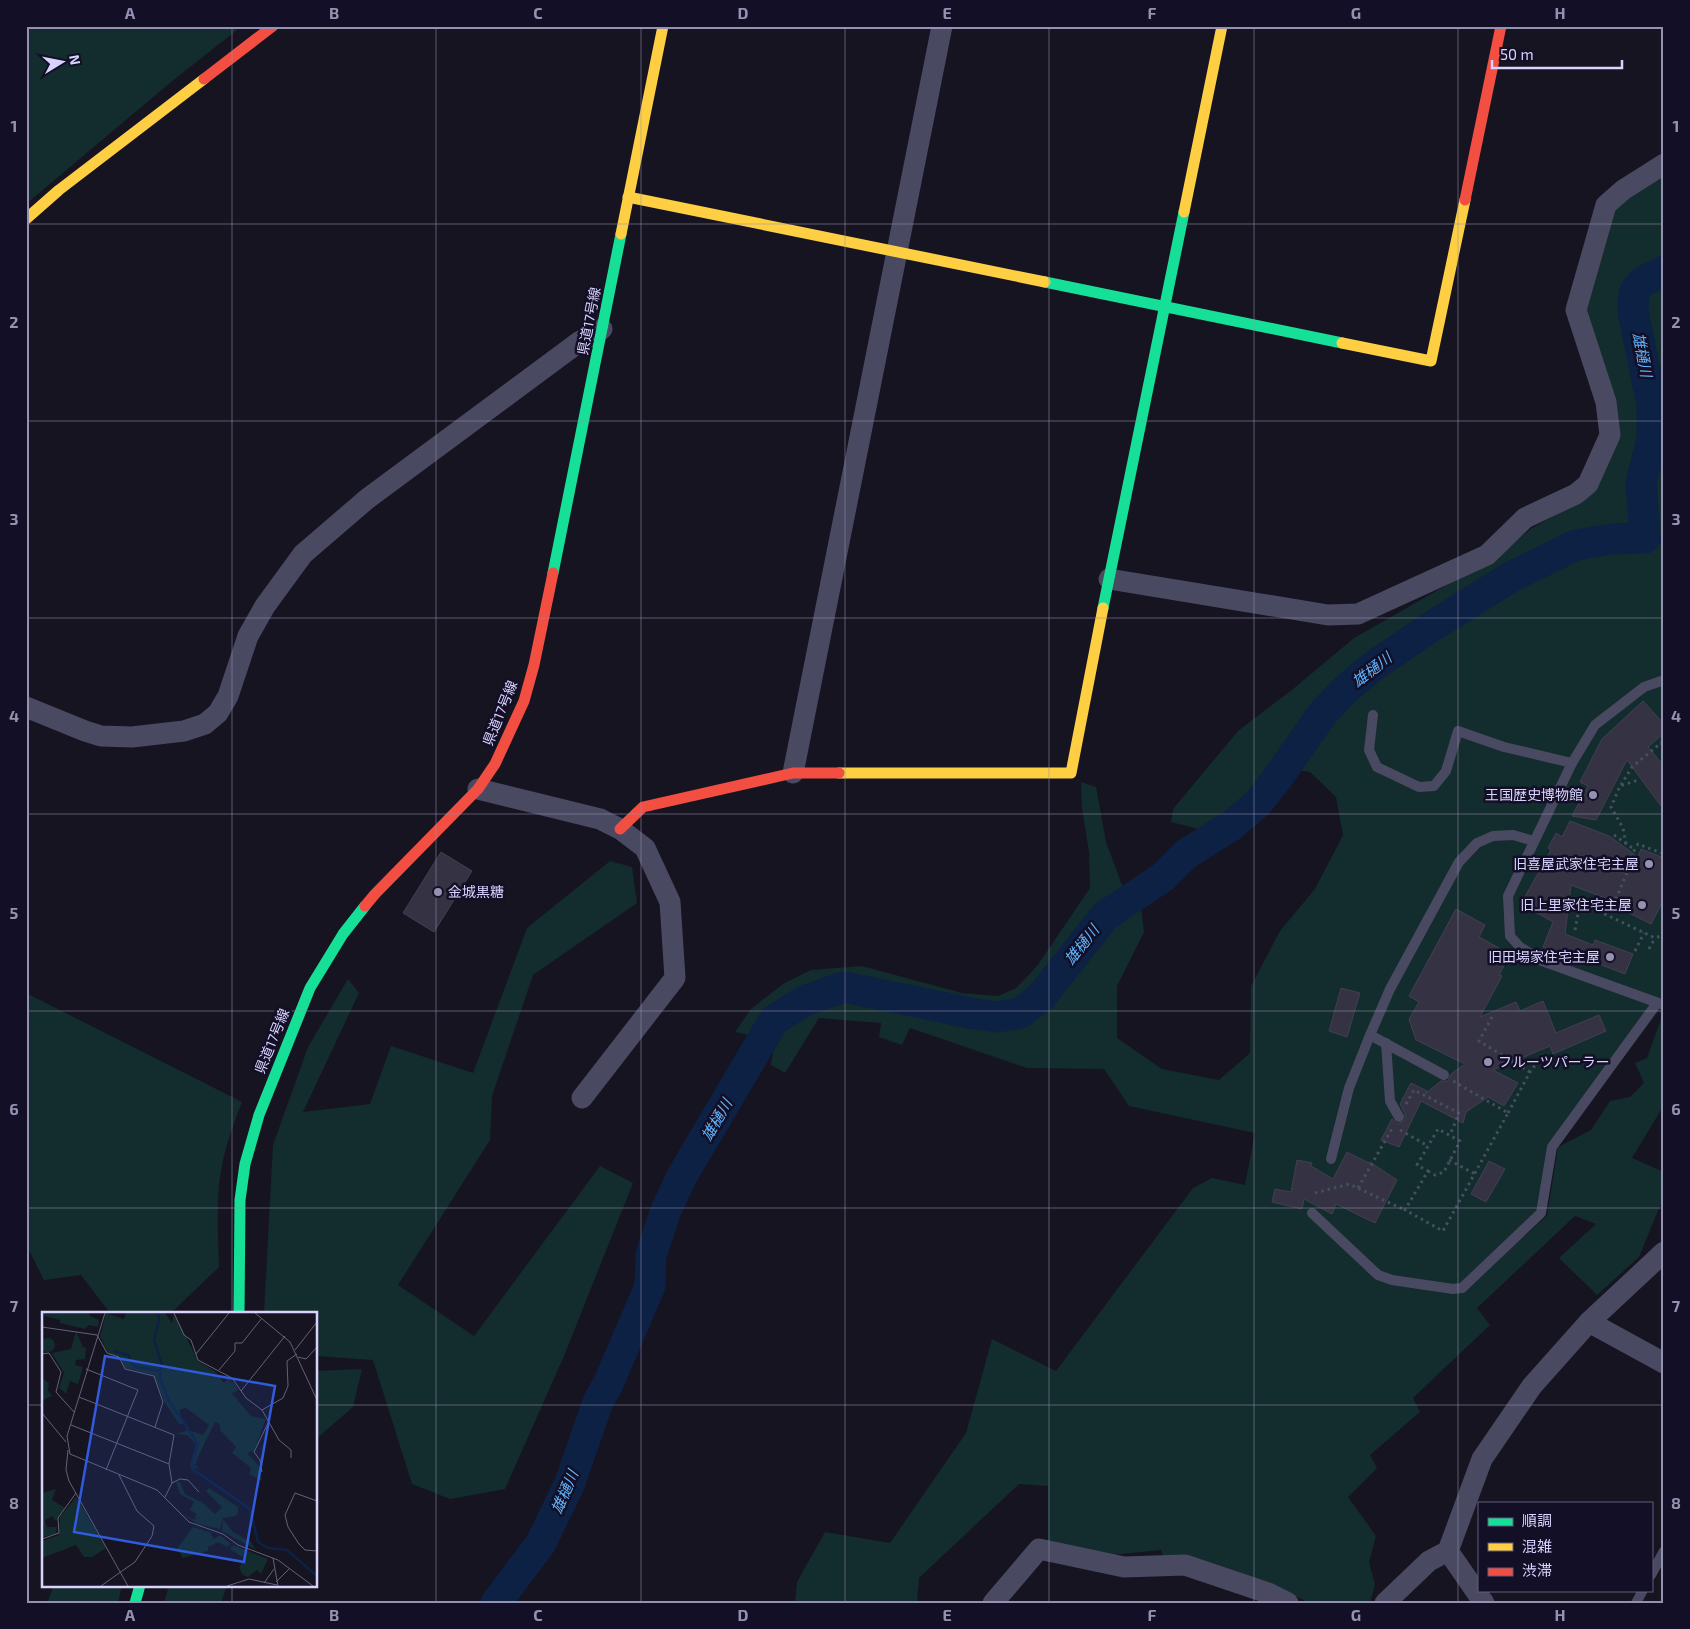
<svg xmlns="http://www.w3.org/2000/svg" width="1690" height="1629" font-family="'Exo 2','Noto Sans JP',sans-serif">
  <style>
    .green { fill: #132c2d }
    .lines { fill: none; stroke-linecap: round; stroke-linejoin: round }
    .stream { stroke: #0d2144; stroke-width: 5 }
    .river { stroke: #0d2144; stroke-width: 31 }
    .building { fill: #343243; stroke: #433f54 }
    .path { stroke: #44505f; stroke-width: 3; stroke-dasharray: 2.5 4; stroke-linecap: butt }
    .lane { stroke: #4a4962; stroke-width: 10 }
    .street { stroke: #4a4962; stroke-width: 21 }
    .fast { stroke: #16e098; stroke-width: 11 }
    .slow { stroke: #ffcf43; stroke-width: 11 }
    .jam { stroke: #f24e42; stroke-width: 11 }
    .grid { fill: none; stroke: #9591b1; stroke-width: 1; stroke-opacity: 0.55 }
    .poi-dot { fill: #9591b1; stroke: #130f26; stroke-width: 2 }
    .labels { text-anchor: middle; stroke-width: 5; stroke-linejoin: round; paint-order: stroke }
    .street-label { font-size: 14px; fill: #d9d4ff; stroke: #130f26 }
    .poi-label { font-size: 14px; fill: #d9d4ff; stroke: #130f26; text-anchor: end }
    .water-label { font-size: 15px; font-style: italic; fill: #62b6ff; stroke: #130f26 }
    .inset-river { fill: none; stroke: #0d2144; stroke-width: 2.5 }
    .inset-road { fill: none; stroke: #64617a; stroke-width: 1 }
    .view { fill: #305bdc; fill-opacity: 0.15; stroke: #305bdc; stroke-width: 2.5 }
    .inset-edge { fill: none; stroke: #d9d4ff; stroke-width: 2.5 }
    .neatline { fill: none; stroke: #9591b1; stroke-width: 2 }
    .grid-label { font-size: 16px; text-anchor: middle; font-weight: bold; fill: #9591b1 }
  </style>
  <rect width="100%" height="100%" fill="#161421"/>
  <g class="green">
    <polygon points="26,26 242,26 171,82 26,204"/>
    <polygon points="1664,172 1664,1014 1658,1012 1555,1148 1543,1215 1515,1244 1547,1216 1558,1147 1591,1130 1610,1101 1630,1097 1644,1083 1635,1063 1647,1058 1661,1019 1664,1020 1664,1105 1632,1158 1664,1172 1664,1200 1660,1206 1639,1257 1597,1295 1559,1258 1596,1224 1575,1216 1477,1308 1490,1325 1413,1398 1420,1412 1370,1455 1377,1468 1348,1497 1376,1536 1369,1562 1375,1585 1370,1603 1309,1603 1279,1587 1164,1559 1161,1550 1112,1555 1048,1541 1048,1486 1019,1484 919,1578 917,1603 795,1603 797,1582 825,1532 890,1543 966,1433 992,1339 1056,1371 1193,1188 1212,1178 1245,1185 1255,1133 1129,1106 1104,1069 1027,1068 910,1028 902,1045 879,1037 881,1023 819,1018 785,1073 771,1065 775,1037 808,993 787,995 749,1035 735,1032 751,1009 783,984 811,970 862,966 962,993 998,996 1016,988 1037,966 1090,888 1089,852 1082,808 1081,782 1096,787 1106,842 1122,885 1141,905 1144,932 1117,986 1117,1038 1162,1069 1219,1080 1250,1053 1251,986 1280,931 1315,889 1343,835 1336,797 1310,772 1296,770 1272,808 1206,831 1171,822 1173,809 1238,731 1293,689 1354,638 1501,554 1532,528 1585,499 1619,437 1586,313 1614,205"/>
    <polygon points="610,861 632,867 637,903 533,975 492,1096 490,1140 398,1285 474,1336 600,1166 633,1183 564,1356 505,1489 450,1499 412,1484 373,1360 316,1356 316,1313 264,1313 273,1145 308,1047 348,979 359,993 303,1112 370,1104 391,1046 473,1073 527,928"/>
    <path d="M 26,993 L 242,1102 C 231,1129 222,1157 219,1185 C 217,1212 218,1240 219,1267 L 171,1313 L 110,1313 L 81,1275 L 44,1280 L 26,1244 Z"/>
    <polygon points="362,1369 353,1407 316,1439 316,1371"/>
    <polygon points="54,1585 122,1585 118,1603 47,1603"/>
    <polygon points="169,1585 227,1585 221,1603 164,1603"/>
  </g>
  <g class="lines">
    <polyline class="stream" points="1645,538 1664,542"/>
    <polyline class="river" points="496,1603 541,1543 569,1485 598,1402 608,1384 650,1286 651,1255 666,1210 682,1176 774,1020 804,1001 844,987 970,1013 997,1017 1020,1013 1040,998 1105,916 1163,877 1186,854 1231,826 1257,804 1276,780 1323,713 1345,690 1372,667 1434,625 1511,577 1576,545 1612,539 1645,538 1641,483 1652,439 1652,405 1633,311 1634,293 1642,282 1664,271"/>
  </g>
  <g class="building">
    <polygon points="1643,701 1664,724 1664,733 1648,747 1664,766 1664,810 1627,760 1596,820 1572,816 1588,786 1580,782 1602,739"/>
    <polygon points="1570,821 1609,836 1638,857 1641,849 1664,858 1664,899 1651,924 1621,909 1623,905 1571,885 1565,934 1593,945 1595,940 1633,954 1625,974 1579,956 1578,960 1543,947 1553,922 1521,904 1551,850 1548,848 1556,833 1562,837"/>
    <polygon points="441,852 472,871 434,932 403,913"/>
    <polygon points="1456,909 1485,925 1479,937 1499,948 1497,952 1508,958 1499,975 1502,976 1480,1017 1516,1002 1520,1011 1543,1001 1556,1033 1599,1015 1606,1031 1553,1054 1550,1046 1493,1070 1518,1083 1504,1106 1488,1097 1466,1112 1463,1123 1421,1101 1399,1147 1381,1140 1392,1119 1398,1124 1405,1120 1405,1114 1400,1104 1411,1083 1427,1091 1426,1093 1441,1081 1448,1081 1451,1074 1465,1064 1416,1040 1409,1019 1419,1002 1409,996"/>
    <polygon points="1341,988 1360,993 1347,1037 1329,1031"/>
    <polygon points="1347,1152 1369,1163 1370,1162 1397,1180 1375,1223 1336,1204 1332,1214 1304,1199 1302,1209 1272,1202 1275,1189 1291,1192 1297,1160 1312,1163 1311,1166 1333,1179"/>
    <polygon points="1489,1161 1505,1169 1486,1202 1471,1194"/>
  </g>
  <g class="lines">
    <g class="path">
      <polyline points="1621,785 1632,767 1661,743 1664,746"/>
      <polyline points="1614,835 1635,850"/>
      <polyline points="1626,844 1623,828 1611,807 1620,786 1638,780"/>
      <polyline points="1569,897 1655,938 1664,935"/>
      <polyline points="1622,902 1616,899 1628,870 1627,863 1638,844 1664,854"/>
      <polyline points="1575,930 1580,903"/>
      <polyline points="1649,949 1655,938"/>
      <polyline points="1635,951 1644,933"/>
      <polyline points="1492,1017 1479,1041 1530,1072"/>
      <polyline points="1406,1104 1414,1090 1459,1113 1450,1135"/>
      <polyline points="1508,1113 1530,1072 1545,1052"/>
      <polyline points="1400,1130 1428,1146"/>
      <polyline points="1449,1160 1475,1174"/>
      <polyline points="1428,1171 1435,1175 1444,1172 1460,1141 1438,1129 1417,1165 1428,1171 1405,1210 1443,1231 1508,1113 1453,1081"/>
      <polyline points="1358,1188 1393,1127"/>
      <polyline points="1315,1193 1349,1184 1405,1210"/>
    </g>
    <g class="lane">
      <polyline points="1664,680 1644,687 1595,725 1572,763 1508,896 1510,936 1520,947 1542,961 1664,1005"/>
      <polyline points="1373,715 1369,750 1377,767 1419,787 1434,786 1446,771 1458,731 1504,747 1572,763"/>
      <polyline points="1386,1043 1390,1101 1399,1117"/>
      <polyline points="1444,1075 1370,1035 1390,989 1459,862 1477,843 1493,836 1513,835 1534,841"/>
      <polyline points="1331,1159 1349,1088 1370,1035"/>
      <polyline points="1312,1213 1378,1275 1392,1280 1453,1289 1462,1288 1541,1213 1552,1147 1657,1003"/>
      <polyline points="1651,1575 1664,1551"/>
      <polyline points="1636,1603 1643,1590"/>
    </g>
    <g class="street">
      <polyline points="1109,579 1328,615 1358,614 1487,555 1525,518 1576,494 1588,484 1610,435 1606,402 1576,310 1606,205 1623,190 1664,164"/>
      <polyline points="26,707 85,731 101,736 132,737 184,731 205,724 218,713 228,696 248,636 265,606 303,554 367,499 579,342 602,329"/>
      <polyline points="793,773 942,26"/>
      <polyline points="478,789 600,819 620,829 645,848 670,902 675,978 582,1098"/>
      <polyline points="1589,1322 1664,1363"/>
      <polyline points="1448,1551 1484,1603"/>
      <polyline points="993,1603 1039,1549 1124,1567 1185,1565 1268,1593 1288,1603"/>
      <polyline points="1385,1603 1429,1561 1448,1551 1482,1459 1532,1386 1589,1322 1664,1252"/>
    </g>
    <g class="fast">
      <polyline points="1045,282 1342,343"/>
      <polyline points="553,573 621,234"/>
      <polyline points="1103,608 1184,212"/>
      <polyline points="239,1313 240,1200 245,1164 259,1115 310,988 343,934 365,906"/>
      <polyline points="135,1603 140,1585"/>
    </g>
    <g class="slow">
      <polyline points="628,197 1045,282"/>
      <polyline points="1184,212 1222,26"/>
      <polyline points="26,219 59,190 204,79"/>
      <polyline points="621,234 663,26"/>
      <polyline points="1342,343 1431,361 1465,200"/>
      <polyline points="839,773 1071,773 1103,608"/>
    </g>
    <g class="jam">
      <polyline points="204,79 273,26"/>
      <polyline points="1465,200 1501,26"/>
      <polyline points="620,829 643,807 793,773 839,773"/>
      <polyline points="365,906 375,894 478,789 495,764 524,701 534,665 553,573"/>
    </g>
  </g>
  <path class="grid" d="M 232,26 L 232,1313M 436,26 L 436,1603M 641,26 L 641,1603M 845,26 L 845,1603M 1049,26 L 1049,1603M 1254,26 L 1254,1603M 1458,26 L 1458,1603M 26,224 L 1664,224M 26,421 L 1664,421M 26,618 L 1664,618M 26,814 L 1664,814M 26,1011 L 1664,1011M 26,1208 L 1664,1208M 26,1405 L 44,1405M 316,1405 L 1664,1405M 232,1585 L 232,1603"/>
  <g class="poi-dot">
    <circle cx="1593" cy="795" r="5"/>
    <circle cx="1649" cy="864" r="5"/>
    <circle cx="438" cy="892" r="5"/>
    <circle cx="1642" cy="905" r="5"/>
    <circle cx="1610" cy="957" r="5"/>
    <circle cx="1488" cy="1062" r="5"/>
  </g>
  <g class="labels">
    <g class="street-label">
      <text transform="translate(589 321) rotate(-79)" y="5">県道17号線</text>
      <text transform="translate(500 713) rotate(-68)" y="5">県道17号線</text>
      <text transform="translate(272 1041) rotate(-68)" y="5">県道17号線</text>
    </g>
    <g class="poi-label">
      <text x="1583" y="800">王国歴史博物館</text>
      <text x="1639" y="869">旧喜屋武家住宅主屋</text>
      <text x="448" y="897" text-anchor="start">金城黒糖</text>
      <text x="1632" y="910">旧上里家住宅主屋</text>
      <text x="1600" y="962">旧田場家住宅主屋</text>
      <text x="1498" y="1067" text-anchor="start">フルーツパーラー</text>
    </g>
    <g class="water-label">
      <text transform="translate(1642 355) rotate(79)" y="5">雄樋川</text>
      <text transform="translate(1372 670) rotate(-38)" y="5">雄樋川</text>
      <text transform="translate(1082 945) rotate(-52)" y="5">雄樋川</text>
      <text transform="translate(717 1120) rotate(-60)" y="5">雄樋川</text>
      <text transform="translate(565 1492) rotate(-67)" y="5">雄樋川</text>
    </g>
  </g>
  <g transform="translate(42 1312)">
    <rect width="275" height="275" fill="#161421"/>
    <path d="M 2,1 L 47,1 L 48,4 L 57,8 L 56,15 L 47,13 L 43,17 L 18,11 L 18,8 L 2,4 ZM 64,1 L 82,7 L 84,1 L 123,1 L 130,11 L 132,1 L 156,49 L 173,59 L 182,71 L 186,67 L 193,72 L 196,78 L 192,81 L 188,79 L 209,104 L 224,107 L 212,139 L 205,141 L 217,154 L 220,169 L 207,162 L 209,156 L 190,141 L 194,135 L 178,118 L 178,112 L 173,110 L 155,147 L 153,153 L 158,158 L 150,155 L 153,162 L 151,160 L 148,153 L 154,132 L 145,123 L 133,122 L 147,118 L 161,123 L 167,113 L 144,96 L 137,98 L 141,110 L 138,113 L 123,91 L 112,63 L 83,56 L 79,47 L 65,40 L 58,24 ZM 34,19 L 41,35 L 44,36 L 43,47 L 34,48 L 33,53 L 41,55 L 36,72 L 28,69 L 24,82 L 17,76 L 22,61 L 10,41 L 29,37 ZM-1 33a7 7 0 1 1 14 0a7 7 0 1 1-14 0ZM 0,66 L 7,71 L 6,78 L 10,84 L 1,88 ZM 134,170 L 138,170 L 143,182 L 160,190 L 173,202 L 180,195 L 164,179 L 167,176 L 196,195 L 196,201 L 194,204 L 181,206 L 178,217 L 156,212 L 140,202 L 153,208 L 154,202 L 148,198 L 152,190 L 138,182 ZM 14,177 L 10,188 L 23,196 L 14,209 L 10,204 L 3,208 L 5,215 L 15,215 L 14,222 L 0,225 L 0,181 ZM 34,185 L 64,236 L 50,245 L 42,245 L 34,233 L 0,246 L 0,229 L 17,223 L 18,205 ZM 181,207 L 191,220 L 209,230 L 214,238 L 180,219 ZM 151,215 L 168,220 L 172,227 L 178,223 L 189,232 L 185,235 L 176,230 L 166,235 L 166,239 L 141,246 L 135,237 ZM 191,233 L 226,247 L 219,262 L 215,258 L 206,265 L 201,263 L 197,256 L 202,246 L 188,237 Z" fill="#132c2d"/>
    <path class="inset-river" d="M 116,1 L 117,9 L 112,28 L 120,53 L 118,59M 72,39 L 86,43 L 93,55 L 118,59 L 118,66 L 127,89 L 156,132 L 150,150 L 152,158 L 208,197 L 216,230 L 226,236 L 245,238 L 275,264"/>
    <path class="inset-road" d="M 63,1 L 25,124 L 28,142 L 115,178 L 147,210 L 181,222 L 196,233 L 236,248 L 271,274M 132,1 L 142,23 L 149,28 L 156,48 L 190,66 L 204,86 L 220,98 L 237,128 L 249,138 L 249,146M 213,1 L 248,30 L 275,88M 0,15 L 55,23M 55,23 L 65,41 L 77,45 L 83,57 L 112,64 L 121,90 L 113,115M 253,38 L 275,10M 0,42 L 7,41 L 19,60 L 14,80 L 32,100M 154,42 L 187,1M 256,45 L 264,47 L 275,35M 44,57 L 96,78 L 64,158M 177,58 L 193,39 L 193,31 L 200,31 L 220,6M 199,79 L 243,24M 37,85 L 132,123 L 127,152 L 130,171M 220,98 L 241,86 L 246,74 L 245,49 L 255,42M 0,101 L 24,130M 29,113 L 127,152M 26,138 L 24,158 L 27,169 L 86,274M 220,160 L 218,148 L 212,140 L 227,109M 77,163 L 95,199 L 112,214 L 110,224 L 93,250 L 80,259M 123,185 L 130,171 L 138,167 L 146,168 L 157,180M 275,189 L 253,181 L 243,203 L 246,215 L 257,232 L 263,238 L 275,239M 0,227 L 17,221 L 16,206 L 34,181M 231,246 L 236,274M 234,270 L 247,257M 222,271 L 232,257M 59,274 L 80,259M 185,274 L 207,267 L 235,273"/>
    <path class="view" d="M 63,44 L 233,74 L 202,250 L 32,220 Z"/>
    <rect width="275" height="275" class="inset-edge"/>
  </g>
  <rect width="1690" height="1629" fill="none" stroke="#130f26" stroke-width="55"/>
  <rect x="1478" y="1502" width="175" height="90" fill="#130f26" stroke="#625e7d"/>
  <rect x="1488" y="1518" width="25" height="8" fill="#16e098" stroke="#625e7d"/>
  <text x="1522" y="1526" font-size="15" fill="#d9d4ff">順調</text>
  <rect x="1488" y="1543" width="25" height="8" fill="#ffcf43" stroke="#625e7d"/>
  <text x="1522" y="1552" font-size="15" fill="#d9d4ff">混雑</text>
  <rect x="1488" y="1568" width="25" height="8" fill="#f24e42" stroke="#625e7d"/>
  <text x="1522" y="1576" font-size="15" fill="#d9d4ff">渋滞</text>
  <g transform="translate(62 62) rotate(80)" stroke="#130f26" stroke-width="4" paint-order="stroke">
  <path d="M0-4L9 19L0 12L-9 19Z" fill="#d9d4ff"/>
  <text y="-8" font-size="14" font-weight="bold" text-anchor="middle" fill="#d9d4ff">N</text>
  </g>
  <path d="M1492 60v8h130v-8" fill="none" stroke="#d9d4ff" stroke-width="2.5"/>
  <text x="1500" y="60" font-size="15" fill="#d9d4ff" stroke="#130f26" stroke-width="4" paint-order="stroke">50 m</text>
  <rect x="28" y="28" width="1634" height="1574" class="neatline"/>
  <g class="grid-label">
    <text x="130" y="19">A</text>
    <text x="334" y="19">B</text>
    <text x="538" y="19">C</text>
    <text x="743" y="19">D</text>
    <text x="947" y="19">E</text>
    <text x="1152" y="19">F</text>
    <text x="1356" y="19">G</text>
    <text x="1560" y="19">H</text>
    <text x="14" y="132">1</text>
    <text x="1676" y="132">1</text>
    <text x="14" y="328">2</text>
    <text x="1676" y="328">2</text>
    <text x="14" y="525">3</text>
    <text x="1676" y="525">3</text>
    <text x="14" y="722">4</text>
    <text x="1676" y="722">4</text>
    <text x="14" y="919">5</text>
    <text x="1676" y="919">5</text>
    <text x="14" y="1115">6</text>
    <text x="1676" y="1115">6</text>
    <text x="14" y="1312">7</text>
    <text x="1676" y="1312">7</text>
    <text x="14" y="1509">8</text>
    <text x="1676" y="1509">8</text>
    <text x="130" y="1621">A</text>
    <text x="334" y="1621">B</text>
    <text x="538" y="1621">C</text>
    <text x="743" y="1621">D</text>
    <text x="947" y="1621">E</text>
    <text x="1152" y="1621">F</text>
    <text x="1356" y="1621">G</text>
    <text x="1560" y="1621">H</text>
  </g>
</svg>
